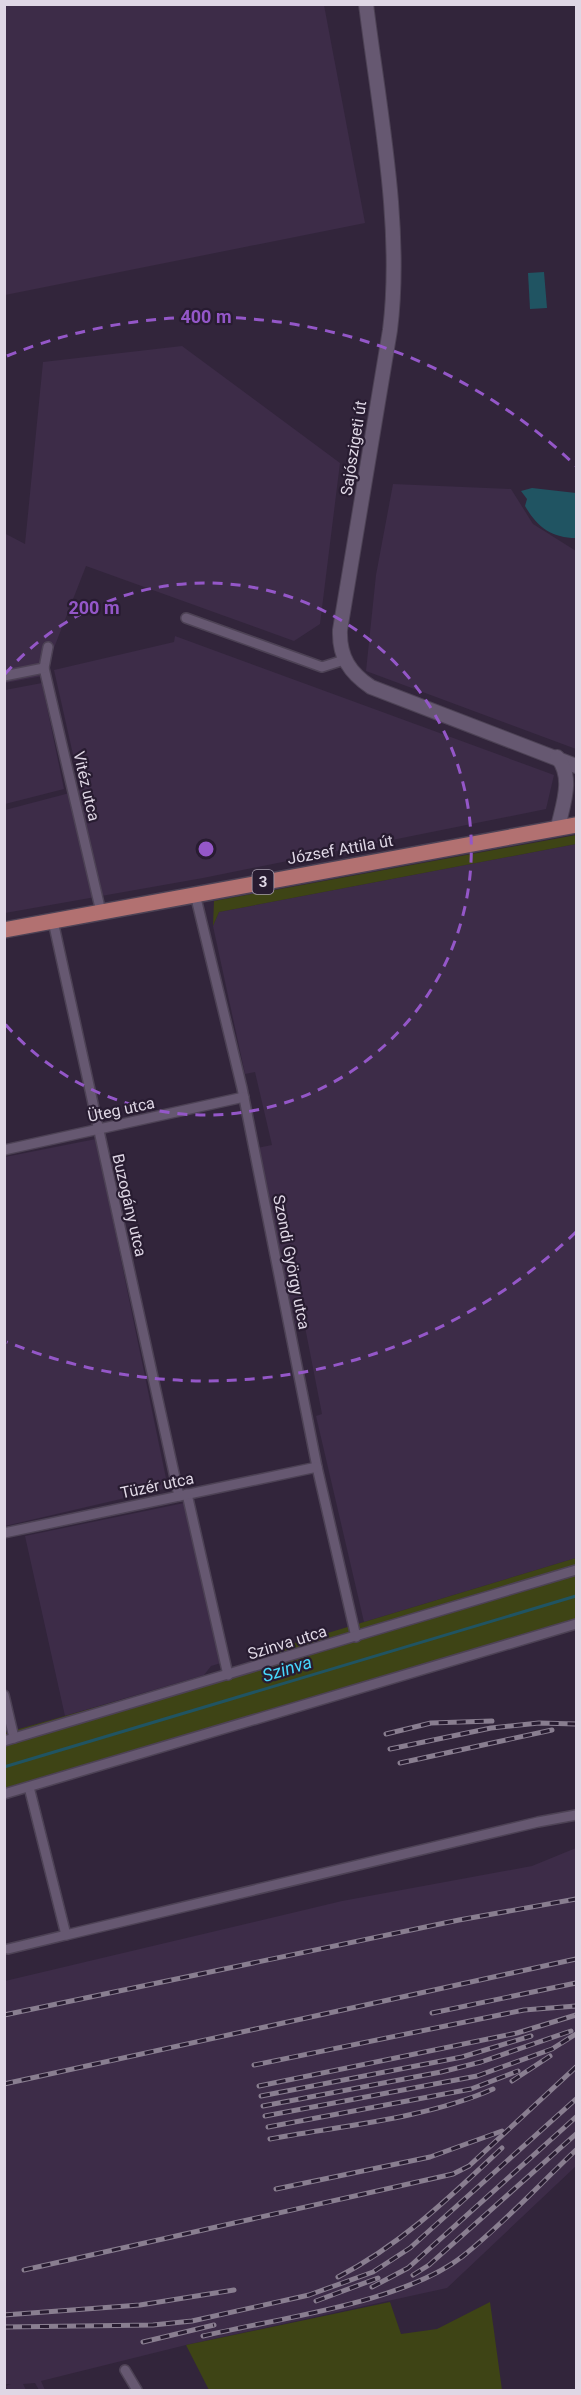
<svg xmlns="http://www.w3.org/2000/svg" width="581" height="2395" font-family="Roboto,sans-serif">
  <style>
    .built { fill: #3d2c48 }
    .green { fill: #3e4415 }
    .water { fill: #205462 }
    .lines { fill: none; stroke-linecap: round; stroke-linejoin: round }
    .stream { stroke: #205462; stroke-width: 3 }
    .street-casing { stroke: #4d4255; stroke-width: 12 }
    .secondary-casing { stroke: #4d4255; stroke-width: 16 }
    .primary-casing { stroke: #4d4255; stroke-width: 18 }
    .street { stroke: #665871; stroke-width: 9 }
    .secondary { stroke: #665871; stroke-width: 14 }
    .primary { stroke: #b27171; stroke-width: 15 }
    .rail-casing { stroke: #897e90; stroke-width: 5 }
    .rail { stroke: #281c31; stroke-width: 3; stroke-dasharray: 9; stroke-linecap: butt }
    .ring { fill: none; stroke: #9457c8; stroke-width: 3; stroke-dasharray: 10 8 }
    .labels { text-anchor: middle; stroke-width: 4.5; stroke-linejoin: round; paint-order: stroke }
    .shield { fill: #281c31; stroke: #a89faf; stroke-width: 1.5 }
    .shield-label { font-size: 15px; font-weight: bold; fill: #dfd7e5 }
    .street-label { font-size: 16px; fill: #dfd7e5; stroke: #281c31 }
    .water-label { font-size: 18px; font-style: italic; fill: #47d6fb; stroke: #281c31 }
    .centre { fill: #9457c8; stroke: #281c31; stroke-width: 3 }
    .ring-label { font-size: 18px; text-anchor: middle; font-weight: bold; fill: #9457c8; stroke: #281c31; stroke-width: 4.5; stroke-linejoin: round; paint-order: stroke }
  </style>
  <rect width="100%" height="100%" fill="#32253b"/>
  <g class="built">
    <polygon points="5,4 324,5 365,223 5,295"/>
    <polygon points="182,346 340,463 320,624 294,641 86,566 43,676 5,683 4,533 25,544 43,362"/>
    <polygon points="393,484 511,489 533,524 576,551 576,749 366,671 376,575"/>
    <polygon points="175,636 554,775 546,809 203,878 5,913 5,810 81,790 54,670 174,642"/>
    <polygon points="42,683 64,789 5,804 5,690"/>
    <polygon points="576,844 576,1558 364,1622 316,1416 322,1414 305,1327 296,1328 257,1148 272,1145 255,1072 245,1074 213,926 219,912"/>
    <polygon points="96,1139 168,1488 5,1526 5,1157"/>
    <polygon points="184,1503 221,1663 211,1666 204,1675 65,1716 25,1536"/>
    <polygon points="576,1848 576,2166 447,2288 186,2345 41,2381 45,2390 39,2390 35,2383 23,2384 26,2390 8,2390 6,2386 11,2384 5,2384 5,1981 342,1901 532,1866"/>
  </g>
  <g class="green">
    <polygon points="576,835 576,844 219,912 213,926 214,901"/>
    <polygon points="576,1558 576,1619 5,1788 5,1733 280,1655 278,1648"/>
    <polygon points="390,2302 401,2334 437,2329 490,2302 502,2390 209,2390 186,2345"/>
  </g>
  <g class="water">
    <polygon points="544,272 547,308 530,309 528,273"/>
    <path d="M 532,488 L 576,493 L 576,538 C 552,538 537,527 525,506 L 527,499 L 521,491 Z"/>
  </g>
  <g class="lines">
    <polyline class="stream" points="4,1767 576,1596"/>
    <g class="street-casing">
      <g id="street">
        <polyline points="186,618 322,667 344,660"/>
        <polyline points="48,647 44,668 101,912"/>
        <polyline points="4,676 44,668"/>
        <polyline points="195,894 242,1088 317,1467 356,1637"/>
        <polyline points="53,921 179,1496"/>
        <polyline points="4,1150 244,1097"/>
        <polyline points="187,1494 228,1675"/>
        <polyline points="4,1533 317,1467"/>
        <polyline points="4,1695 14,1738"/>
        <polyline points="4,1741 576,1570"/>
        <polyline points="29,1787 66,1935 538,1822 576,1815"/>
        <polyline points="4,1794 576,1624"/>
        <polyline points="8,1949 66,1935"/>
        <polyline points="125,2370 137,2390"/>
      </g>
    </g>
    <g class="secondary-casing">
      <g id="secondary">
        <path d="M 366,4 C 379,109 403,226 390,330 L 340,630 C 339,657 350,673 371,687 L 576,766"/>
        <path d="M 557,757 C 574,777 563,804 558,827"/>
      </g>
    </g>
    <g class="primary-casing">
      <polyline id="primary" points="4,930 576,825"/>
    </g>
    <use href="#street" class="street"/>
    <use href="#secondary" class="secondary"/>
    <use href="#primary" class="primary"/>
    <g class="rail-casing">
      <g id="rail">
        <polyline points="386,1734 431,1723 492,1721"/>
        <polyline points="390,1749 491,1728 539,1723 576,1724"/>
        <polyline points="400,1763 552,1730"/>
        <polyline points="432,2013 576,1983"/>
        <polyline points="4,2015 459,1920 576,1899"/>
        <polyline points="254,2065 524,2010 576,2006"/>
        <polyline points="512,2081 550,2056"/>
        <polyline points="4,2084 576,1959"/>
        <polyline points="259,2086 517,2033 576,2015"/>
        <polyline points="261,2096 462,2057 531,2036"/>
        <polyline points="263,2106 441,2072 481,2062 571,2031"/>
        <polyline points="265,2116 477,2076 552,2049 576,2034"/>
        <polyline points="268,2127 471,2089 518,2071"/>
        <path d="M 270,2139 C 341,2126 428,2118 493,2089"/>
        <polyline points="276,2189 430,2157 502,2131"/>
        <polyline points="24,2270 453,2174 469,2166 576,2067"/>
        <polyline points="413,2275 429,2265 576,2134"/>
        <path d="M 338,2277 C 402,2244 450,2197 502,2148"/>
        <polyline points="372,2287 408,2268 576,2117"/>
        <polyline points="316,2301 378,2278"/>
        <polyline points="4,2315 140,2305 234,2290"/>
        <polyline points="4,2327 153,2325 192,2321 309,2295 373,2272 410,2248 576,2099"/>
        <path d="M 203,2336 C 278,2318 403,2303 463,2256 C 503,2224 539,2185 576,2150"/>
        <polyline points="143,2342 214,2325"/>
      </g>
    </g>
    <use href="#rail" class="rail"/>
  </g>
  <g class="ring">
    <path d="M5 674A266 266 0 1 1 5 1024"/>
    <path d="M576 1232A532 532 0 0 1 7 1342M7 356A532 532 0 0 1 576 466"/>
  </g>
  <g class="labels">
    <rect class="shield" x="252.5" y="870" width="21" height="24" rx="4.5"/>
    <g class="shield-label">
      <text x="263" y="887">3</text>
    </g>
    <g class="street-label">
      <text transform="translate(353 448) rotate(-81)" y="6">Sajószigeti út</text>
      <text transform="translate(87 786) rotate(77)" y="6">Vitéz utca</text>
      <text transform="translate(340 849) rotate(-10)" y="6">József Attila út</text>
      <text transform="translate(121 1109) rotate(-12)" y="6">Üteg utca</text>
      <text transform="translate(130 1205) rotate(77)" y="6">Buzogány utca</text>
      <text transform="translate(292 1262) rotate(79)" y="6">Szondi György utca</text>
      <text transform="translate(157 1485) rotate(-12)" y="6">Tüzér utca</text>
      <text transform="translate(287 1642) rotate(-17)" y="6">Szinva utca</text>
    </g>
    <g class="water-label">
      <text transform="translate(287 1669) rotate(-17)" y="6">Szinva</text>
    </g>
  </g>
  <circle cx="206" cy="849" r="9" class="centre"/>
  <g class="ring-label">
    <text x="206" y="323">400 m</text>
    <text x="94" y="614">200 m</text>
  </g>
  <rect width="581" height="2395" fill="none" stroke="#dfd7e5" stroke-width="12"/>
</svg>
